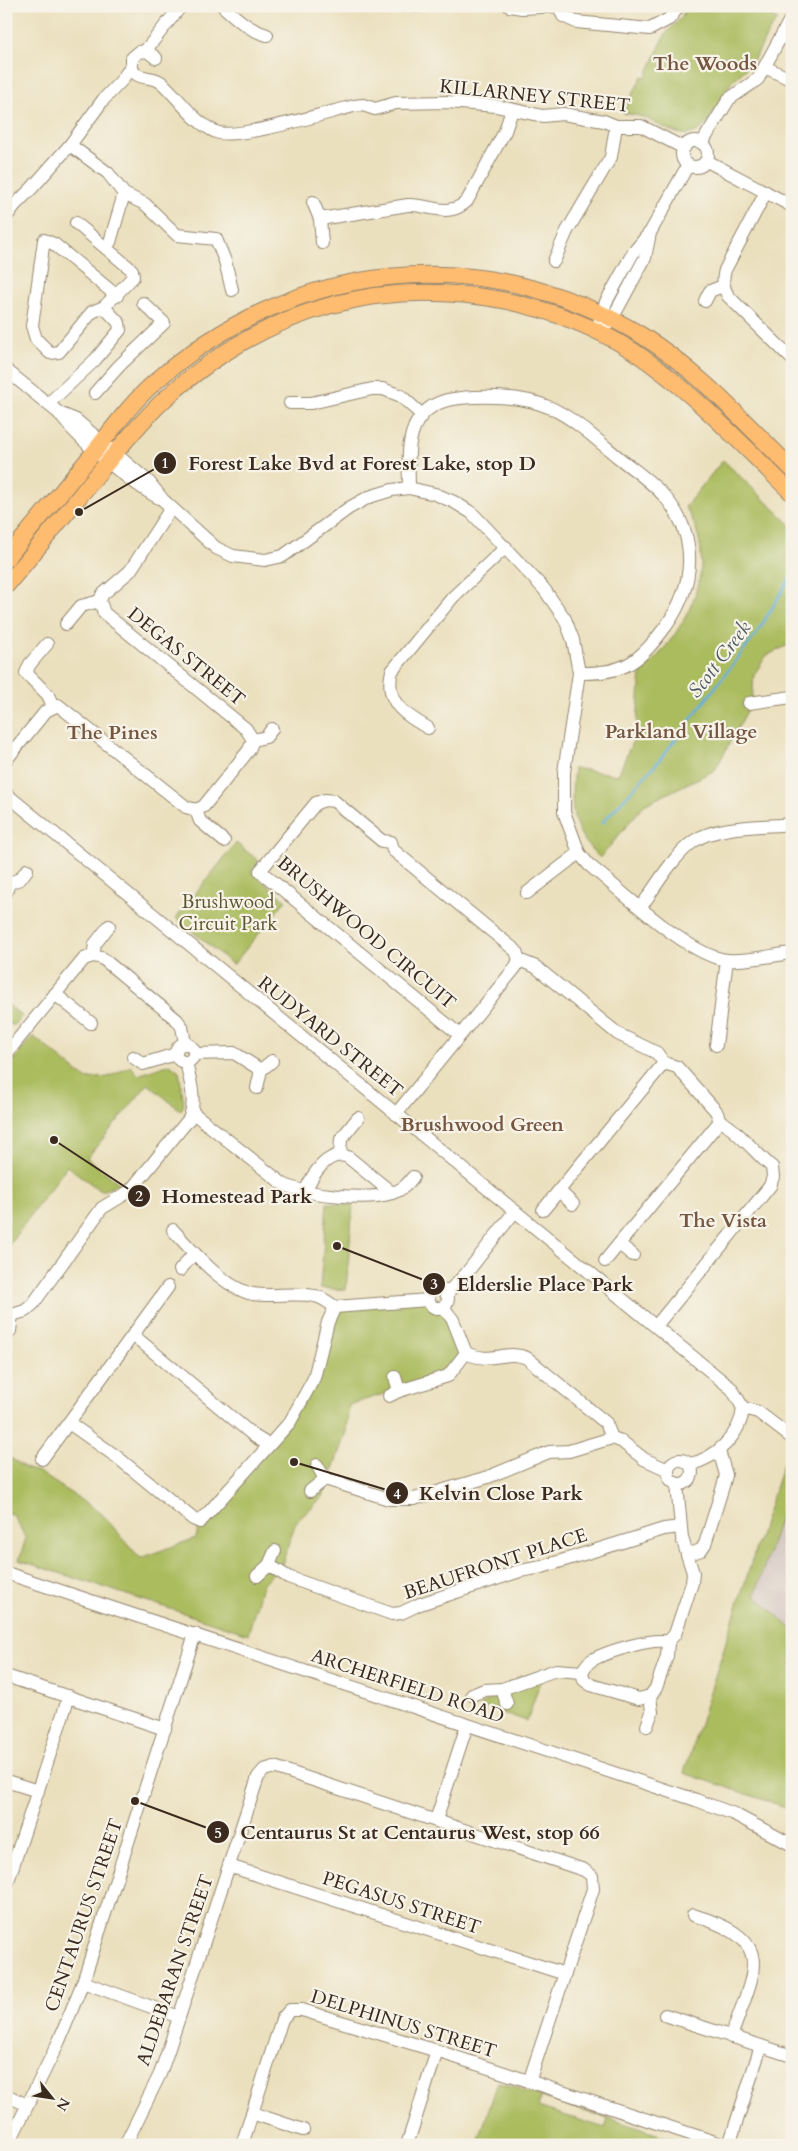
<svg xmlns="http://www.w3.org/2000/svg" width="798" height="2151" font-family="Cardo,serif">
<style>
.industrial{fill:#cfc0bb}
.green{fill:#abbc5f;stroke:#73733e;fill-rule:evenodd}
.lines{fill:none;stroke-linecap:round;stroke-linejoin:round}
.stream{stroke:#64b1dd;stroke-width:2.5}
.minor-casing{stroke:#93856e;stroke-width:14}
.major-casing{stroke:#93856e;stroke-width:18}
.minor{stroke:#fff;stroke-width:12}
.major{stroke:#febc70;stroke-width:16}
.labels{text-anchor:middle;stroke-width:4.5;stroke-linejoin:round;paint-order:stroke}
.street-label{font-size:19px;fill:#3b2a1e;stroke:#f7f3e8}
.park-label{font-size:19px;fill:#5d5632;stroke:#f7f3e8}
.neighbourhood-label{font-size:20px;font-weight:bold;fill:#755640;stroke:#f7f3e8}
.water-label{font-size:20px;font-style:italic;fill:#495961;stroke:#f7f3e8}
.leader{fill:none;stroke:#3b2a1e;stroke-width:2}
.callout-dot{fill:#3b2a1e;stroke:#f7f3e8;stroke-width:2}
.mark-label{font-size:15px;text-anchor:middle;font-weight:bold;fill:#fff}
.callout-label{font-size:20px;text-anchor:middle;font-weight:bold;fill:#3b2a1e;stroke:#f7f3e8;stroke-width:4.5;stroke-linejoin:round;paint-order:stroke}
</style>
<rect width="100%" height="100%" fill="#f7f3e8"/>
<filter id="ink" filterUnits="userSpaceOnUse"><feTurbulence type="fractalNoise" baseFrequency=".02" numOctaves="2"/><feDisplacementMap in="SourceGraphic" scale="10" xChannelSelector="R" yChannelSelector="G"/><feConvolveMatrix kernelMatrix="1 2 1 2 8 2 1 2 1" color-interpolation-filters="sRGB"/></filter>
<filter id="wash" filterUnits="userSpaceOnUse"><feTurbulence type="fractalNoise" baseFrequency=".0096" numOctaves="4" result="noise"/><feDisplacementMap in="SourceGraphic" scale="20" xChannelSelector="R" yChannelSelector="G"/><feGaussianBlur stdDeviation="1.12" result="paint"/><feColorMatrix in="noise" values="0 0 0 0 0 0 0 0 0 0 0 0 0 0 0 0 0 1.4 0 .05"/><feComposite in="paint" operator="in"/></filter>
<g filter="url(#wash)">
<rect width="100%" height="100%" fill="#ebe0be"/>
<!-- industrial -->
<polygon class="industrial" points="786,1498 792,1503 792,1629 755,1595"/>
<!-- green -->
<g class="green">
<path d="M 688,6 L 752,6 L 778,20 C 765,33 761,52 749,66 C 744,72 735,77 730,84 C 718,99 711,131 689,134 C 673,136 657,122 642,117 C 636,115 630,114 623,113 L 642,76 L 646,77 L 666,33 L 680,19 Z"/>
<path d="M 723,460 L 792,526 L 792,643 L 766,656 L 754,675 L 752,702 L 715,770 L 644,805 L 600,858 C 570,830 570,807 574,768 L 618,775 L 636,733 L 641,673 C 686,631 724,566 685,507 Z"/>
<polygon points="236,843 259,861 251,872 286,900 233,965 176,918"/>
<polygon points="6,1003 22,1016 13,1026 6,1020"/>
<polygon points="33,1036 86,1079 108,1077 131,1066 138,1075 170,1064 179,1071 184,1104 181,1111 148,1084 87,1158 120,1184 101,1191 67,1166 6,1249 6,1069"/>
<polygon points="327,1203 353,1205 346,1290 320,1288"/>
<polygon points="429,1300 437,1300 443,1307 461,1346 453,1372 349,1405 346,1432 323,1497 296,1522 282,1564 263,1583 248,1634 19,1560 26,1538 13,1515 6,1512 6,1455 27,1469 39,1472 102,1514 140,1558 196,1538 200,1522 267,1444 314,1378 335,1307"/>
<polygon points="787,1451 792,1455 792,1503 786,1498 755,1595 792,1629 792,1812 785,1807 684,1773"/>
<polygon points="541,1679 527,1721 478,1705"/>
<path d="M 498,2082 L 690,2145 L 672,2140 L 670,2145 L 477,2145 ZM 541,2097 L 608,2119 L 605,2128 L 538,2107 Z"/>
</g>
<g class="lines">
<!-- stream -->
<polyline class="stream" points="602,823 658,762 757,633 792,575"/>
</g>
</g>
<g filter="url(#ink)">
<g class="lines">
<defs>
<g id="minor">
<path d="M 223,6 C 237,19 249,30 267,35"/>
<polyline points="369,6 383,6"/>
<polyline points="407,6 417,6"/>
<polyline points="509,6 522,8 559,6"/>
<polyline points="559,6 563,16 576,22 650,29 669,19 679,6"/>
<polyline points="145,51 181,6"/>
<path d="M 156,58 L 147,51 L 139,52 L 132,58 L 132,70 C 140,81 153,75 162,83 C 180,99 193,122 216,132 C 235,141 329,112 354,106 L 363,105 L 375,109 L 396,103 L 448,102 L 496,106 L 543,116 L 563,114 L 604,121 L 616,126 L 641,126 L 684,148"/>
<polyline points="765,67 792,80"/>
<circle cx="695" cy="154" r="13"/>
<polyline points="702,143 729,99 758,79 792,16"/>
<polyline points="70,145 108,173 124,194 145,204 177,235 216,239 225,261 232,290"/>
<polyline points="707,161 792,206"/>
<path d="M 766,192 L 725,270 C 722,280 723,287 728,296 L 792,359"/>
<polyline points="313,202 320,219 322,243"/>
<polyline points="6,217 15,205 32,188 70,145 103,100 122,80 131,66"/>
<path d="M 320,219 L 408,205 C 430,204 448,219 467,201 L 505,131 L 512,110"/>
<polyline points="76,223 132,270 133,277 104,307 92,312 59,352 50,353 36,339 32,326 44,240 54,244 117,296"/>
<polyline points="110,242 124,194"/>
<polyline points="554,261 567,231 611,157 616,126"/>
<polyline points="705,301 710,291 723,286"/>
<polyline points="599,323 606,302 633,253 651,231 688,165"/>
<polyline points="607,325 612,319 645,258 650,233"/>
<path d="M 6,370 L 59,413 L 76,420 L 149,482 L 163,500 L 216,548 L 233,556 L 265,560 L 283,556 L 349,508 L 369,497 L 392,490 L 409,488 L 435,494 L 454,502 L 472,513 L 544,589 L 565,619 L 573,640 L 579,673 L 564,772 L 564,812 L 579,853 L 589,865 C 621,890 688,956 727,960 C 745,962 773,955 792,953"/>
<polyline points="95,393 119,366 164,323 143,303"/>
<polyline points="290,403 311,403 372,389 383,389 401,396 422,415"/>
<polyline points="48,404 95,360 120,330 119,323 104,307"/>
<path d="M 59,413 C 78,440 130,482 159,498"/>
<path d="M 409,488 C 409,464 405,434 422,415 C 436,399 455,398 474,397 C 548,394 565,413 619,458 C 634,470 652,482 665,497 C 699,537 695,585 666,626 C 639,662 625,674 579,673"/>
<polyline points="66,624 81,606 100,601"/>
<polyline points="47,644 30,664 26,673 48,695 53,706"/>
<polyline points="749,703 792,697"/>
<path d="M 428,728 C 404,714 384,702 392,671 L 453,597 L 506,547"/>
<polyline points="253,740 266,737 272,729"/>
<polyline points="6,760 46,711 58,705 186,807 196,810 204,806 249,750 253,740 246,729 104,613 100,601 102,595 130,571 171,508"/>
<polyline points="6,794 732,1389 743,1408 758,1412 792,1438"/>
<polyline points="196,810 200,821 224,841"/>
<polyline points="6,893 9,883 20,879 27,870"/>
<polyline points="527,893 579,853"/>
<path d="M 641,907 C 655,887 674,855 694,841 C 717,825 764,827 792,824"/>
<polyline points="93,956 95,944 109,926"/>
<path d="M 519,960 L 536,967 L 618,1034 L 657,1053 L 664,1063 L 677,1067 L 716,1111 L 720,1121 C 737,1129 756,1154 772,1167 L 773,1177 L 770,1186 L 656,1326"/>
<polyline points="55,994 91,1023"/>
<circle cx="185" cy="1053" r="9"/>
<polyline points="716,1045 727,960"/>
<polyline points="6,1054 84,959 93,956 102,958 177,1020 182,1027 185,1043"/>
<polyline points="194,1054 234,1053 261,1070"/>
<polyline points="133,1057 143,1064 176,1054"/>
<polyline points="257,1088 261,1070 272,1061"/>
<path d="M 192,1112 L 283,1184 C 306,1195 367,1201 392,1193 C 402,1190 407,1185 413,1177"/>
<polyline points="396,1114 515,968 519,960 516,951 393,850 391,842 382,841 334,801 325,800 316,803 260,871 460,1035"/>
<polyline points="340,1154 341,1139 358,1118"/>
<polyline points="559,1191 573,1204"/>
<path d="M 305,1192 C 312,1175 328,1149 348,1157 L 392,1193"/>
<polyline points="543,1210 664,1063"/>
<path d="M 173,1230 C 192,1251 224,1288 253,1294 C 273,1297 295,1292 315,1296 C 322,1297 329,1303 335,1307"/>
<polyline points="619,1244 633,1255"/>
<polyline points="605,1261 720,1121"/>
<polyline points="180,1270 194,1253"/>
<circle cx="438" cy="1298" r="10"/>
<polyline points="446,1294 465,1275 515,1211"/>
<polyline points="335,1307 429,1300"/>
<path d="M 443,1307 L 453,1320 L 466,1353 C 491,1365 506,1349 527,1358 L 606,1423 L 612,1438"/>
<path d="M 6,1311 L 12,1315 L 25,1311 L 33,1304 L 102,1208 L 130,1191 L 189,1119 C 197,1102 190,1080 186,1062"/>
<polyline points="133,1335 254,1436 267,1444"/>
<polyline points="6,1336 10,1331 12,1315"/>
<polyline points="395,1377 399,1391"/>
<polyline points="389,1396 399,1391 448,1376 466,1353"/>
<polyline points="69,1423 117,1457 193,1519 200,1522 290,1422 314,1378 328,1322 335,1307"/>
<polyline points="42,1459 168,1287"/>
<circle cx="680" cy="1472" r="12"/>
<path d="M 690,1464 C 715,1459 741,1435 743,1408"/>
<polyline points="325,1479 389,1499 414,1499 488,1477 549,1452 569,1451 612,1438 621,1441 644,1459 668,1470"/>
<polyline points="310,1491 325,1479 317,1465"/>
<polyline points="687,1555 701,1550 705,1544 724,1483 726,1475 719,1451"/>
<polyline points="269,1565 288,1577 392,1614 401,1613 420,1604 520,1571 542,1567 664,1529 680,1527"/>
<polyline points="6,1573 696,1800 734,1814 792,1845"/>
<polyline points="257,1576 269,1565 275,1551"/>
<path d="M 668,1642 C 654,1637 606,1652 592,1660 C 587,1663 585,1667 582,1672 L 584,1680 L 591,1685 L 639,1699 L 650,1696 L 656,1688 L 667,1656 L 668,1642 L 675,1634 L 692,1583 L 693,1573 L 682,1538 L 677,1484"/>
<polyline points="6,1676 165,1729"/>
<polyline points="502,1689 507,1704"/>
<polyline points="472,1695 484,1690 502,1689 556,1670 582,1672"/>
<polyline points="647,1726 652,1712 650,1696"/>
<polyline points="6,1781 38,1791"/>
<polyline points="436,1820 467,1725"/>
<polyline points="229,1866 565,1974"/>
<polyline points="6,1887 69,1696"/>
<path d="M 693,1915 C 779,1941 754,1970 731,2037"/>
<polyline points="83,1982 179,2017"/>
<polyline points="665,2015 792,2056"/>
<polyline points="6,2095 27,2105"/>
<polyline points="252,2113 303,2130"/>
<polyline points="8,2145 59,2041 83,1982 195,1634"/>
<polyline points="125,2145 160,2074 168,2051 258,1777 264,1770 274,1767 584,1870 592,1876 593,1889 529,2082"/>
<polyline points="242,2145 282,2019 290,2010 302,2010 437,2051 724,2145"/>
<polyline points="407,2145 437,2051"/>
<polyline points="729,2145 761,2046"/>
</g>
<g id="major">
<path d="M 6,559 C 36,523 65,487 95,451 C 114,427 132,402 155,382 C 292,260 483,239 641,335 C 698,370 744,422 792,469"/>
<path d="M 6,586 C 35,551 64,516 92,481 C 116,452 139,423 166,398 C 263,311 374,276 502,300 C 548,309 594,326 633,351 C 693,391 741,444 792,493"/>
</g>
</defs>
<!-- minor casing -->
<use href="#minor" class="minor-casing"/>
<!-- major casing -->
<use href="#major" class="major-casing"/>
<!-- minor -->
<use href="#minor" class="minor"/>
<!-- major -->
<use href="#major" class="major"/>
</g>
</g>
<g class="labels">
<!-- street labels -->
<g class="street-label">
<text transform="translate(535 95) rotate(6)" y="7">KILLARNEY STREET</text>
<text transform="translate(187 656) rotate(39)" y="7">DEGAS STREET</text>
<text transform="translate(367 932) rotate(40)" y="7">BRUSHWOOD CIRCUIT</text>
<text transform="translate(331 1036) rotate(39)" y="7">RUDYARD STREET</text>
<text transform="translate(495 1563) rotate(-18)" y="7">BEAUFRONT PLACE</text>
<text transform="translate(408 1685) rotate(18)" y="7">ARCHERFIELD ROAD</text>
<text transform="translate(402 1902) rotate(18)" y="7">PEGASUS STREET</text>
<text transform="translate(83 1915) rotate(-71)" y="7">CENTAURUS STREET</text>
<text transform="translate(174 1970) rotate(-71)" y="7">ALDEBARAN STREET</text>
<text transform="translate(404 2023) rotate(17)" y="7">DELPHINUS STREET</text>
</g>
<!-- park labels -->
<g class="park-label">
<text x="228" y="908">Brushwood<tspan x="228" dy="22">Circuit Park</tspan></text>
</g>
<!-- neighbourhood labels -->
<g class="neighbourhood-label">
<text x="705" y="70">The Woods</text>
<text x="681" y="738">Parkland Village</text>
<text x="112" y="739">The Pines</text>
<text x="482" y="1131">Brushwood Green</text>
<text x="723" y="1227">The Vista</text>
</g>
<!-- water labels -->
<g class="water-label">
<text transform="translate(719 659) rotate(-53)" y="7">Scott Creek</text>
</g>
</g>
<!-- callouts -->
<path class="leader" d="M79 512L165 463M54 1140L139 1196M337 1246L434 1284M294 1462L397 1493M135 1801L218 1832"/>
<g class="callout-dot">
<circle cx="79" cy="512" r="5"/>
<circle cx="54" cy="1140" r="5"/>
<circle cx="337" cy="1246" r="5"/>
<circle cx="294" cy="1462" r="5"/>
<circle cx="135" cy="1801" r="5"/>
<circle cx="165" cy="463" r="12"/>
<circle cx="139" cy="1196" r="12"/>
<circle cx="434" cy="1284" r="12"/>
<circle cx="397" cy="1493" r="12"/>
<circle cx="218" cy="1832" r="12"/>
</g>
<g class="mark-label">
<text x="165" y="468">1</text>
<text x="139" y="1201">2</text>
<text x="434" y="1289">3</text>
<text x="397" y="1499">4</text>
<text x="218" y="1838">5</text>
</g>
<g class="callout-label">
<text x="362" y="470">Forest Lake Bvd at Forest Lake, stop D</text>
<text x="237" y="1203">Homestead Park</text>
<text x="545" y="1291">Elderslie Place Park</text>
<text x="501" y="1500">Kelvin Close Park</text>
<text x="420" y="1839">Centaurus St at Centaurus West, stop 66</text>
</g>
<!-- margin -->
<rect width="798" height="2151" fill="none" stroke="#f7f3e8" stroke-width="25"/>
<!-- north arrow -->
<g transform="translate(52 2098) rotate(120)" stroke="#f7f3e8" stroke-width="4" paint-order="stroke">
<path d="M0-4L9 19L0 12L-9 19Z" fill="#3b2a1e"/>
<text y="-8" font-size="14" font-weight="bold" text-anchor="middle" fill="#3b2a1e">N</text>
</g>
</svg>
